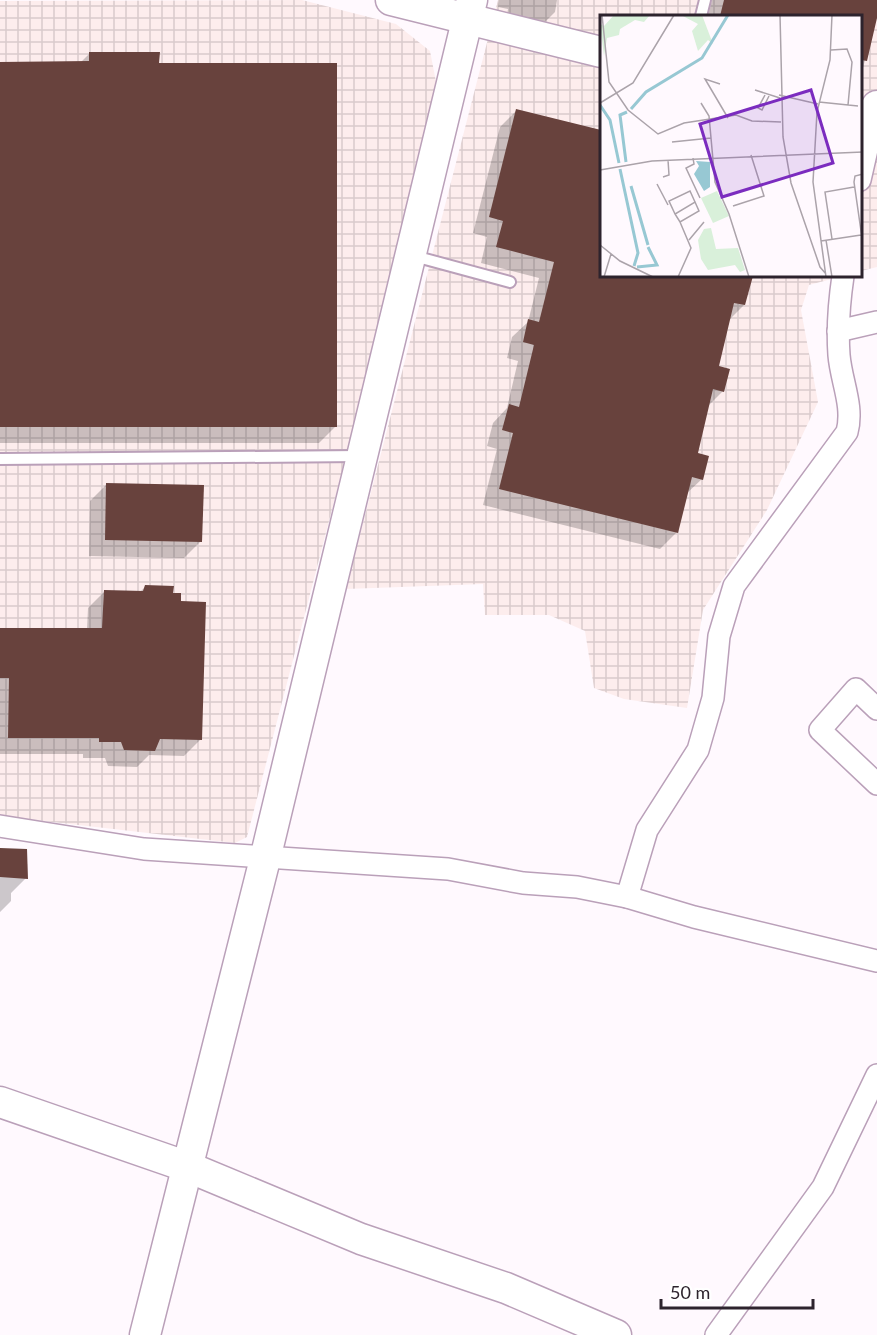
<svg xmlns="http://www.w3.org/2000/svg" width="877" height="1335" font-family="Lato,sans-serif">
<style>
.industrial{fill:url(#industrial-grid)}
.shadow{fill:#0003}
.building{fill:#68423d}
.lines{fill:none;stroke-linecap:round;stroke-linejoin:round}
.lane-casing{stroke:#baa0b9;stroke-width:14}
.street-casing{stroke:#baa0b9;stroke-width:24}
.secondary-casing{stroke:#baa0b9;stroke-width:33}
.lane{stroke:#fff;stroke-width:10}
.street{stroke:#fff;stroke-width:21}
.secondary{stroke:#fff;stroke-width:30}
.inset-river{fill:none;stroke:#97c8d3;stroke-width:3}
.inset-road{fill:none;stroke:#aba3aa;stroke-width:1.5}
.view{fill:#7b2cbf;fill-opacity:0.15;stroke:#7b2cbf;stroke-width:3}
.inset-edge{fill:none;stroke:#2d232d;stroke-width:3}
</style>
<defs>
<pattern id="industrial-grid" width="8" height="8" patternUnits="userSpaceOnUse" patternTransform="scale(1.5)"><rect width="8" height="8" fill="#fdeded"/><path d="M0 4h8M4 0v8" fill="none" stroke="#d9cbcc"/></pattern>
</defs>
<rect width="100%" height="100%" fill="#fff9fe"/>
<!-- industrial -->
<g class="industrial">
<polygon points="302,0 396,24 430,51 439,97 247,837 235,843 0,816 0,1"/>
<polygon points="498,0 877,0 877,267 861,271 860,16 601,16 601,276 843,276 809,285 801,310 818,402 767,510 703,610 687,708 624,699 594,688 585,631 549,615 485,615 483,584 346,589"/>
</g>
<!-- shadow -->
<g class="shadow">
<polygon points="499,0 557,0 555,12 539,28 506,21 508,9 498,7"/>
<polygon points="712,0 877,0 877,12 862,72 860,74 860,16 708,16"/>
<polygon points="90,53 158,65 336,426 319,443 0,443 0,63 80,63"/>
<polygon points="517,110 601,276 751,276 744,305 729,320 717,367 723,391 708,406 696,455 702,479 686,494 677,532 660,549 483,505 497,449 487,446 493,423 507,408 518,361 507,358 512,337 528,322 539,278 481,263 487,237 473,233 500,127"/>
<polygon points="107,484 201,541 184,558 89,556 90,501"/>
<polygon points="146,586 172,594 200,740 184,756 149,755 137,767 108,766 105,758 83,758 83,754 0,754 0,630 87,630 88,608 104,592 139,593"/>
<polygon points="0,849 26,878 11,893 11,901 0,912"/>
</g>
<!-- building -->
<g class="building">
<polygon points="724,0 877,0 877,18 867,61 861,60 861,16 720,16"/>
<polygon points="89,52 160,52 159,63 337,63 337,427 0,427 0,62 89,61"/>
<polygon points="516,109 601,130 601,276 753,276 745,305 734,303 719,366 730,369 724,392 713,389 698,453 709,456 703,480 692,477 678,533 499,489 513,433 502,430 509,404 519,407 534,345 523,342 528,319 539,322 554,262 496,247 503,221 489,217"/>
<polygon points="106,483 204,485 202,542 105,540"/>
<polygon points="145,585 174,586 173,593 181,593 181,601 206,602 202,740 160,739 155,751 124,750 121,742 99,742 99,738 8,738 9,678 0,678 0,628 102,628 104,590 143,591"/>
<polygon points="0,848 27,849 28,879 0,877"/>
</g>
<g class="lines">
<defs>
<g id="lane">
<polyline points="701,16 705,0"/>
<polyline points="414,256 510,282"/>
<polyline points="0,459 359,456"/>
</g>
<g id="street">
<polyline points="860,180 874,119"/>
<polyline points="838,331 877,322"/>
<polyline points="877,709 856,689 820,730 877,784"/>
<polyline points="0,826 144,849 448,869 523,883 577,887 627,897 694,917 877,961"/>
<path d="M 627,897 L 647,830 L 698,750 L 713,698 L 719,636 L 734,586 L 847,432 C 854,406 841,381 839,355 C 837,327 839,303 843,276"/>
<polyline points="716,1335 823,1187 877,1075"/>
</g>
<g id="secondary">
<polyline points="391,0 601,52"/>
<polyline points="860,116 874,119 877,106"/>
<polyline points="0,1102 188,1167 361,1239 506,1288 616,1335"/>
<polyline points="145,1335 265,859 472,0"/>
</g>
</defs>
<!-- lane casing -->
<use href="#lane" class="lane-casing"/>
<!-- street casing -->
<use href="#street" class="street-casing"/>
<!-- secondary casing -->
<use href="#secondary" class="secondary-casing"/>
<!-- lane -->
<use href="#lane" class="lane"/>
<!-- street -->
<use href="#street" class="street"/>
<!-- secondary -->
<use href="#secondary" class="secondary"/>
</g>
<!-- overview -->
<g transform="translate(600 15)">
<rect width="262" height="262" fill="#fff9fe"/>
<path d="M 81,0 L 102,0 L 113,29 L 108,25 L 98,36 L 92,16 L 98,9 Z" fill="#d9f0da"/>
<path d="M 50,0 L 44,7 L 35,5 L 20,14 L 19,20 L 7,23 L 4,41 L 0,9 L 4,11 L 14,0 ZM 111,213 L 116,234 L 138,233 L 145,255 L 140,257 L 135,250 L 108,255 L 101,244 L 98,225 L 104,214 Z" fill="#d9f0da"/>
<path d="M 117,176 L 129,201 L 113,208 L 101,183 Z" fill="#d9f0da"/>
<path d="M 96,146 L 110,147 L 110,172 L 104,176 L 94,159 L 99,151 Z" fill="#97c8d3"/>
<path class="inset-river" d="M 0,90 L 10,105 L 19,148M 31,94 L 46,77 L 102,43 L 128,0M 26,147 L 20,100 L 27,97M 20,154 L 38,238 L 34,251M 31,171 L 48,230M 37,252 L 57,250 L 48,232"/>
<path class="inset-road" d="M 2,0 L 9,67 L 28,95 L 58,119 L 84,108 L 136,100 L 152,106 L 181,107M 180,0 L 183,122 L 191,168 L 220,252 L 226,259M 231,35 L 247,34 L 252,47 L 248,90M 120,69 L 105,64 L 128,103M 155,75 L 180,83M 165,80 L 158,93 L 162,95 L 169,81M 179,80 L 218,89M 219,87 L 258,91M 0,88 L 33,68 L 74,0M 101,88 L 109,101 L 115,167 L 129,199 L 149,262M 72,127 L 111,123M 93,143 L 94,149 L 86,153 L 100,183M 0,155 L 52,146 L 263,137M 63,162 L 69,160 L 68,145M 57,169 L 68,190M 95,187 L 99,196 L 80,207 L 75,199 ZM 133,191 L 164,181 L 151,140M 75,199 L 69,186 L 90,176 L 95,187M 262,223 L 254,167 L 255,161 L 263,159M 232,224 L 225,177 L 254,172M 89,225 L 104,207M 226,225 L 232,262M 221,226 L 261,220M 0,230 L 20,246 L 53,262M 4,262 L 11,239M 78,262 L 91,233 L 80,207M 226,262 L 213,167 L 217,97 L 230,45 L 232,0"/>
<path class="view" d="M 211,75 L 233,148 L 122,182 L 100,109 Z"/>
<rect width="262" height="262" class="inset-edge"/>
</g>
<!-- scale -->
<path d="M661 1299v9h152v-9" fill="none" stroke="#2d232d" stroke-width="3"/>
<text x="670" y="1299" font-size="18" fill="#2d232d" stroke="#ffffff" stroke-width="4.5" paint-order="stroke">50 m</text>
</svg>
